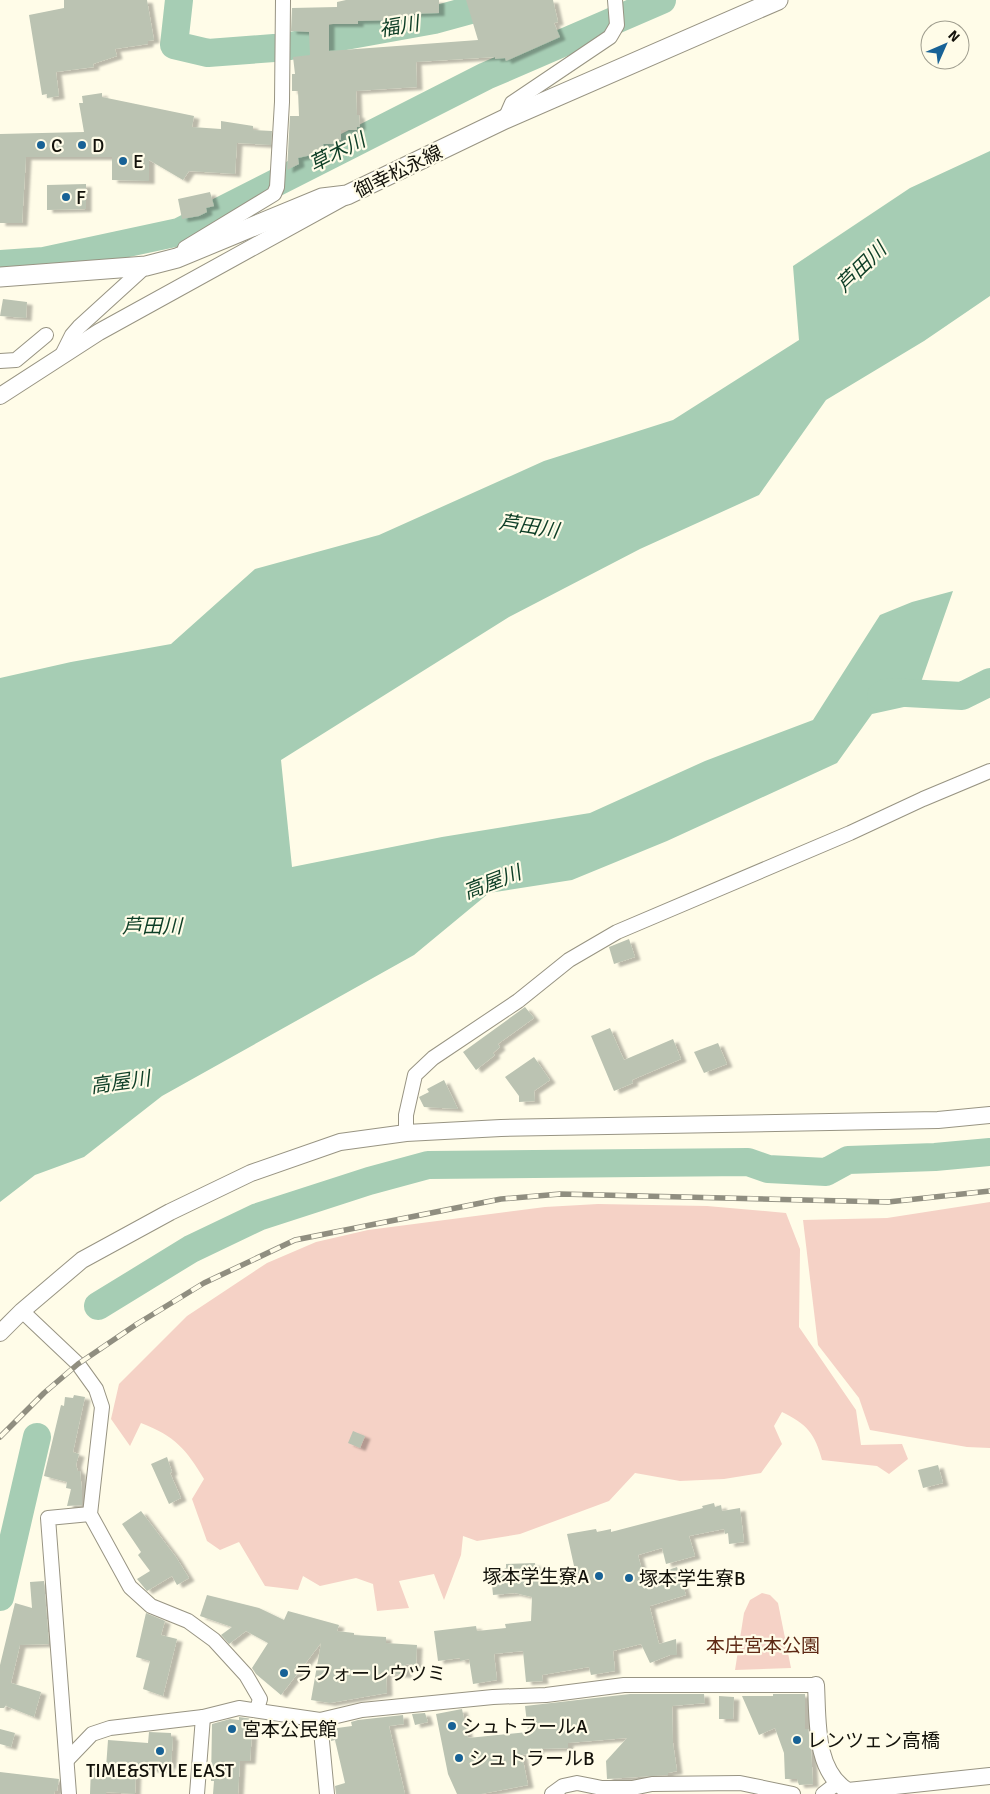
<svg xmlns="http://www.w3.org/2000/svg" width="990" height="1794" font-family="Signika,'Noto Sans JP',sans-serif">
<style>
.green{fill:#f5d2c6}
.water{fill:#a6cdb4}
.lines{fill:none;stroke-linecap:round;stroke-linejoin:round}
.stream{stroke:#a6cdb4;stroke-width:4.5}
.river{stroke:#a6cdb4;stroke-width:28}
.building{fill:#bbc3b2;filter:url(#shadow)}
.minor-casing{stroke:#989483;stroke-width:16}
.tertiary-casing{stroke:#989483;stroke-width:18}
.secondary-casing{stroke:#989483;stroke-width:21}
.minor{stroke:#fff;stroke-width:14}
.tertiary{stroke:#fff;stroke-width:16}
.secondary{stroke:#fff;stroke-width:19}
.rail-casing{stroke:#908e80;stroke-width:5.5}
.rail{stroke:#fffce8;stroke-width:4;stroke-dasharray:11;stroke-linecap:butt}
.poi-dot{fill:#186296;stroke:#fffce8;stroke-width:2}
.labels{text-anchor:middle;stroke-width:4.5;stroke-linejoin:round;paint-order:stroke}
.poi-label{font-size:19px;fill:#12110a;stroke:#fffce8;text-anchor:start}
.street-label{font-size:19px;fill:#12110a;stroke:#fffce8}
.park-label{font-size:19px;fill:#5e2915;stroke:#fffce8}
.water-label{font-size:20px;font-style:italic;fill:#0d3e26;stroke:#fffce8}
</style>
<defs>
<filter id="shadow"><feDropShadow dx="5.5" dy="3" stdDeviation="1" flood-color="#0004"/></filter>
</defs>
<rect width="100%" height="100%" fill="#fffce8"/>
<!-- green -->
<g class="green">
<polygon points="990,1202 990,1448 967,1447 870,1430 859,1398 818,1345 803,1220 887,1218"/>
<path d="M 598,1204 L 707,1206 L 786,1213 L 800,1249 L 799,1327 L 856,1410 L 861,1445 L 902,1444 L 908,1459 L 889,1474 L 877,1466 L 822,1460 C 815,1434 807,1424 782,1412 L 774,1426 L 782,1444 L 761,1473 L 724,1479 L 680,1481 L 635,1473 L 609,1501 L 520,1534 L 477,1541 L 463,1536 L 461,1555 L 444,1600 L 434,1574 L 399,1581 L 409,1608 L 377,1611 L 373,1584 L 356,1578 L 320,1586 L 303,1576 L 298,1590 L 265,1586 L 239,1542 L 220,1550 L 207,1541 L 192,1499 L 204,1479 C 186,1449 175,1436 141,1423 L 130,1446 L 111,1419 L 119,1384 L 187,1316 L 267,1263 L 316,1242 L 368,1230 L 545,1207 Z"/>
<polygon points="762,1593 770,1595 778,1603 791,1668 735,1670 744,1613 750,1600"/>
</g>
<!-- water -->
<polygon class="water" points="990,151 990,296 924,341 826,400 759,495 640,549 509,617 281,760 292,867 442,837 590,813 705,761 813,720 880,615 912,602 953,591 913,705 872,714 837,763 667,841 572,880 489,893 414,955 162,1096 84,1157 35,1175 0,1202 0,678 71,662 171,644 255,569 379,535 544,461 673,420 799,340 793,266 910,188"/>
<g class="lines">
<!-- stream -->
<polyline class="stream" points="0,1544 37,1437"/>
<!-- river -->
<g class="river">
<polyline points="179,0 174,45 208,53 274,48"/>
<polyline points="290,46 434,20 507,0"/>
<polyline points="0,264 44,261 179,232 486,76 662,0"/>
<polyline points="881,696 888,692 962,696 990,682"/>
<polyline points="98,1306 191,1249 258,1217 369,1181 428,1165 748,1162 768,1169 826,1172 848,1160 935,1157 990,1152"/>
<polyline points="0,1597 37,1437"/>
</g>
</g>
<!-- building -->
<g class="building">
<polygon points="64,0 147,0 154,40 148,41 148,44 115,49 117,56 93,64 94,67 56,72 59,96 47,98 47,94 42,95 29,15 64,8"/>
<polygon points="346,0 439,0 439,13 409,14 409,17 396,18 396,20 358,21 358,24 329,24 329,51 478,40 466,0 553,0 558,22 554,23 560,37 506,61 505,58 495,59 495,57 416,62 417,87 356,91 357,115 359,115 360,127 357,127 357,130 341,130 341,140 336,140 336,144 323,144 324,147 320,147 320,153 298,158 299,164 287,170 290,116 299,116 298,91 292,91 292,74 295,74 293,57 310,55 309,32 291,31 292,8 337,7 337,2"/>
<polygon points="102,93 102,97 194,116 192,127 221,129 221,121 253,126 253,130 272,131 271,145 237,143 235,174 189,171 183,180 149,160 149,181 112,180 112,157 26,157 22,223 0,223 0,134 84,132 79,103 83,103 82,96"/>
<polygon points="86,184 86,209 47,210 47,185"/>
<polygon points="210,192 214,206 206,208 207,212 199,216 182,219 178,199"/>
<polygon points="3,299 27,302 26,318 0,316"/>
<polygon points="629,939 635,957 614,964 609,947"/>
<polygon points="525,1007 534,1018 498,1044 500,1047 493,1053 495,1055 476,1070 463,1052"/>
<polygon points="610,1028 624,1060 673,1039 681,1059 632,1080 633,1083 614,1091 591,1036"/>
<polygon points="718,1043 727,1064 704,1073 694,1052"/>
<polygon points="534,1057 550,1080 534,1091 535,1101 519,1102 519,1096 505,1077"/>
<polygon points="444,1080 458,1109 424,1107 419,1097 429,1092 427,1089"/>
<polygon points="74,1395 85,1397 73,1452 79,1454 76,1465 78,1471 80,1471 82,1491 82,1505 67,1506 71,1489 66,1488 67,1482 44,1476 61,1405 64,1406 65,1397 73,1398"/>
<polygon points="353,1431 365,1436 360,1448 348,1443"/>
<polygon points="167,1457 172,1472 170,1473 181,1498 169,1504 151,1464"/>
<polygon points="938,1465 943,1483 923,1488 918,1470"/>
<polygon points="714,1503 715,1507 721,1505 722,1511 740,1508 744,1542 729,1544 728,1533 725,1534 724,1529 689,1536 695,1556 666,1564 662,1548 638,1555 644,1578 677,1567 686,1595 650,1606 650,1608 659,1644 676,1639 677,1655 670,1655 650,1663 641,1644 613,1651 615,1671 591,1675 589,1667 542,1675 543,1681 526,1682 523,1651 494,1654 497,1680 473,1684 469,1659 460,1661 460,1658 438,1661 434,1631 476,1626 477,1631 506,1628 505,1624 531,1621 532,1597 515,1593 493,1595 491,1574 494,1574 493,1571 502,1570 506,1568 506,1564 535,1563 536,1572 543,1571 544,1583 576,1575 567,1534 596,1529 597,1532 611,1529 611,1532 703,1508 702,1506"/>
<polygon points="141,1511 176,1557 189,1578 177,1585 172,1576 147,1591 137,1579 150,1571 138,1555 141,1552 122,1524"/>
<polygon points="44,1581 49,1644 20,1645 11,1683 41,1692 34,1717 6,1706 7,1704 4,1708 0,1708 0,1665 15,1603 32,1608 30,1582"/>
<polygon points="207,1595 259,1608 284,1620 288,1611 339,1625 337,1631 354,1633 354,1635 386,1637 386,1643 417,1645 416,1665 406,1664 406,1675 386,1673 387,1693 330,1703 311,1700 321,1643 281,1695 256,1674 252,1668 268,1643 246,1631 229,1644 221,1635 232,1627 200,1616"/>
<polygon points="146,1613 165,1621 161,1635 177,1639 163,1696 143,1689 150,1661 136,1657"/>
<polygon points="630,1694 704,1694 705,1703 672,1706 673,1743 677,1771 668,1773 668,1775 607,1779 606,1761 627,1738 568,1743 568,1748 538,1749 538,1752 522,1755 528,1785 481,1794 457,1794 448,1774 436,1714 462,1709 468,1738 528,1732 525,1706"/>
<polygon points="773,1694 805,1694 805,1729 808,1729 811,1749 813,1784 799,1785 797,1779 785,1779 784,1753 775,1728 759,1735 742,1696 773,1696"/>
<polygon points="719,1696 734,1697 733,1719 719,1719"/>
<polygon points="425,1713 428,1722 415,1725 412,1714"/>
<polygon points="403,1715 404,1724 389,1726 405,1794 336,1794 335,1786 345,1783 335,1740 331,1741 330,1729 352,1726 351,1722 358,1720"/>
<polygon points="239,1717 253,1719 250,1761 240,1761 238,1794 213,1794 214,1781 211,1781 212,1724 230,1719 239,1720"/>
<polygon points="0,1729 15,1733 11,1747 0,1744"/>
<polygon points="149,1732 171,1733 171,1737 173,1737 171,1766 169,1765 168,1770 136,1768 135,1794 106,1792 106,1794 90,1794 91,1767 106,1768 108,1740 148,1743"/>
<polygon points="0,1772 59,1779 57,1791 55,1791 54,1794 0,1794"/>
</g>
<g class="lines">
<defs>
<g id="minor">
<polyline points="505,119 512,103 610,37 617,25 615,0"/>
<polyline points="185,248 274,194 277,187 282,102 283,0"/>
<polyline points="62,355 72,335 79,327 146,266"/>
<polyline points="0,361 16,360 46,335"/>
<polyline points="406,1133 406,1115 415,1075 433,1058 518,1001 569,960 617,932 850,833 923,799 990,771"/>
<polyline points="22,1311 78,1364 96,1389 102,1407 90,1514 130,1587 151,1606 188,1621 214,1640 246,1675 260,1699 257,1709"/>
<polyline points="320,1720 362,1710 493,1697 546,1695 624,1685 816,1685"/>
<polyline points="68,1759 92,1734 110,1728 203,1717 239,1708 320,1720 327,1794"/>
<polyline points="69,1794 48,1518 90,1514"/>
<polyline points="197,1794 203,1717"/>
<polyline points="552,1794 563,1786 577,1783 602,1788 632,1788 652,1784 740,1783 793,1794"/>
<polyline points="823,1794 836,1784"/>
</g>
<g id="tertiary">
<polyline points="0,396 99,332 344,197"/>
<polyline points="0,1333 22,1311 82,1260 170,1212 251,1173 340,1142 406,1133 501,1128 938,1120 990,1115"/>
<path d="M 816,1685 C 818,1719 814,1771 848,1791 L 990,1776"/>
</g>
<polyline id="secondary" points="0,277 146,266 177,258 322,198 347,195 505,119 778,0"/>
</defs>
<!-- minor casing -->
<use href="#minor" class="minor-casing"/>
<!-- tertiary casing -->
<use href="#tertiary" class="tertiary-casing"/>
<!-- secondary casing -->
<use href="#secondary" class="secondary-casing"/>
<!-- minor -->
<use href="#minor" class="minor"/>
<!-- tertiary -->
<use href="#tertiary" class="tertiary"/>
<!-- secondary -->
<use href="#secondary" class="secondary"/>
<defs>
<polyline id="rail" points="0,1437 44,1393 78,1364 137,1324 204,1283 295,1240 501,1199 560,1194 888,1202 990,1191"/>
</defs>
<!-- rail casing -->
<use href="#rail" class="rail-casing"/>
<!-- rail -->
<use href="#rail" class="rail"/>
</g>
<!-- markers -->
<g class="poi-dot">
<circle cx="41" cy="145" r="5"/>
<circle cx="82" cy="145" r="5"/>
<circle cx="123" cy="161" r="5"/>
<circle cx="66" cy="197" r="5"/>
<circle cx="599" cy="1576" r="5"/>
<circle cx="629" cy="1578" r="5"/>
<circle cx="284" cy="1673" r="5"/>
<circle cx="452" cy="1726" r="5"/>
<circle cx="232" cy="1729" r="5"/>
<circle cx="797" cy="1740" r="5"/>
<circle cx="160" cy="1751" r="5"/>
<circle cx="459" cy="1758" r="5"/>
</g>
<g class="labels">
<!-- poi labels -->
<g class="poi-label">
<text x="51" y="152">C</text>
<text x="92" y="152">D</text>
<text x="133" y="168">E</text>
<text x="76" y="204">F</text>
<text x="589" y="1583" text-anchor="end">塚本学生寮A</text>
<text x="639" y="1585">塚本学生寮B</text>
<text x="294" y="1680">ラフォーレウツミ</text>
<text x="462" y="1733">シュトラールA</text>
<text x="242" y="1736">宮本公民館</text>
<text x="807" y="1747">レンツェン高橋</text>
<text x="469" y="1765">シュトラールB</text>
<text x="160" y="1777" text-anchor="middle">TIME&amp;STYLE EAST</text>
</g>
<!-- street labels -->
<g class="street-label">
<text transform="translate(398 171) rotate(-26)" y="7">御幸松永線</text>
</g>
<!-- park labels -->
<g class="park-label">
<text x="763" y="1652">本庄宮本公園</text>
</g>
<!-- water labels -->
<g class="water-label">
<text transform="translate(399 26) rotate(-10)" y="7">福川</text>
<text transform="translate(337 152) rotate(-27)" y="7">草木川</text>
<text transform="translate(861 267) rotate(-44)" y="7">芦田川</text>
<text transform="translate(529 526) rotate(9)" y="7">芦田川</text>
<text transform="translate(492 882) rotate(-21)" y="7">高屋川</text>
<text x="152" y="933">芦田川</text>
<text transform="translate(120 1082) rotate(-8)" y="7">高屋川</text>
</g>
</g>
<!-- north arrow -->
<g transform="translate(945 45) rotate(45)"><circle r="24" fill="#fffce8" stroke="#a09e8f"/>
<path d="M0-4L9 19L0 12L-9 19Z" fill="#186296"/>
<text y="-8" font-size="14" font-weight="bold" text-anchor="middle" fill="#12110a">N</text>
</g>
</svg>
